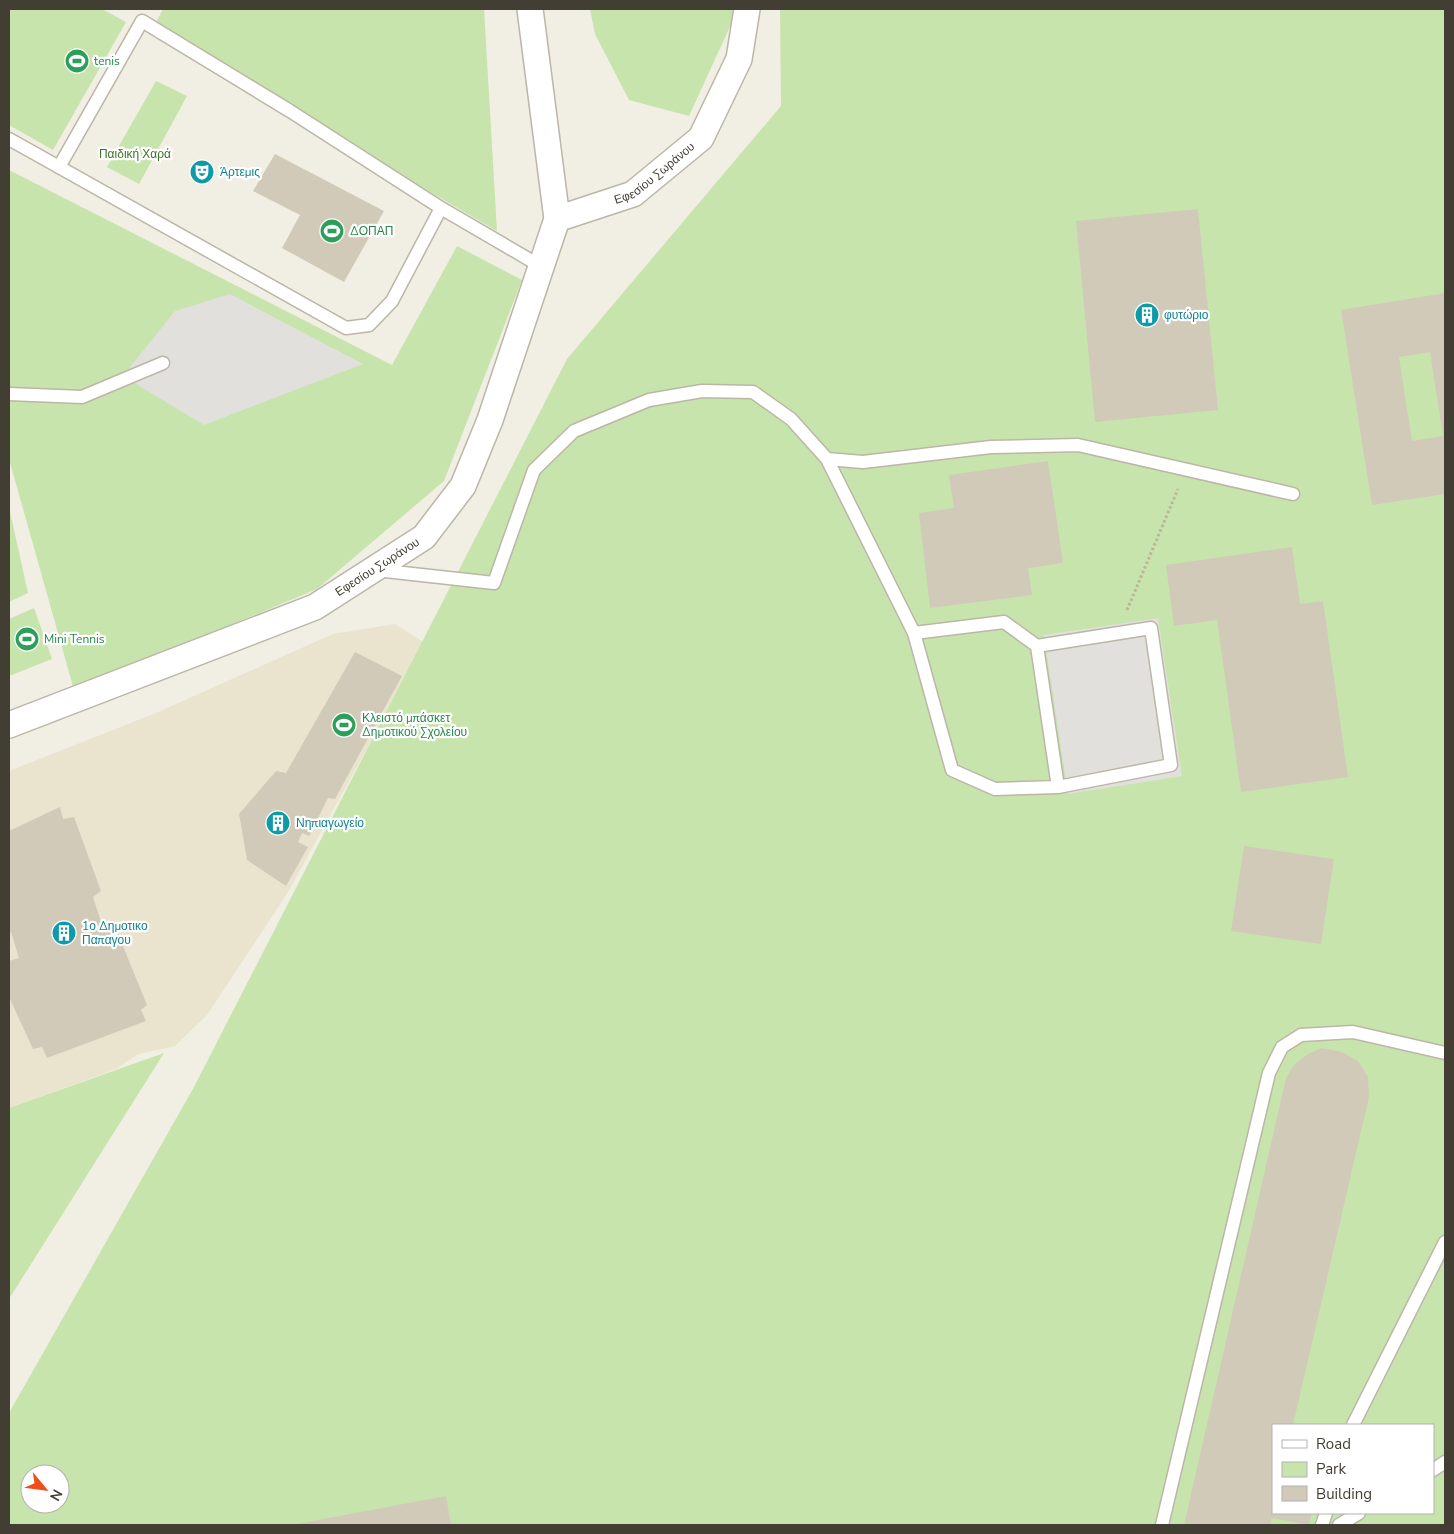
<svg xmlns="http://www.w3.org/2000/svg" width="1454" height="1534" font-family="'Nunito Sans',sans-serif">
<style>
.education{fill:#eae4ce}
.green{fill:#c7e4ad;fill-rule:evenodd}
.parking{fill:#e1e0dc}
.building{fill:#d2cab9;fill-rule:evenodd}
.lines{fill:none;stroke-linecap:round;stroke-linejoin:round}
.service-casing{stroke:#bcb6a7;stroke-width:15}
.minor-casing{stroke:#bcb6a7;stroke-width:28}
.path{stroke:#bdb398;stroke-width:3;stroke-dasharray:2.5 2.5;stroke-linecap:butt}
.service{stroke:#fff;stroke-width:12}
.minor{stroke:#fff;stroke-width:25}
.labels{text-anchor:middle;stroke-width:4.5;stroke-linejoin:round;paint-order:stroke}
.leisure-label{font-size:12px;fill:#27864d;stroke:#fff;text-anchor:start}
.park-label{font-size:12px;fill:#3f712a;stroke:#fff}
.culture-label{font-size:12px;fill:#0d838f;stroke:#fff;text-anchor:start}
.street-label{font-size:12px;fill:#423e34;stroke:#fff}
</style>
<rect width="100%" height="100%" fill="#f1eee3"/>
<!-- education -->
<polygon class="education" points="395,624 425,643 287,894 207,1015 175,1046 138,1054 116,1069 9,1108 9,771 156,713 333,634"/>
<!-- green -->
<g class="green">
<polygon points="9,9 102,9 126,22 53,150 9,125"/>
<polygon points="163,9 484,9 497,231 152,30"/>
<polygon points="590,9 738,9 689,116 629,100 595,34"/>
<path d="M 780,9 L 1445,9 L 1445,1525 L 9,1525 L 9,1413 L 194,1087 L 567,359 L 781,106 ZM 1273,1425 L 1433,1425 L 1433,1513 L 1273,1513 ZM 30,1474 L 60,1474 L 60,1504 L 30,1504 Z"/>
<polygon points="156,81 187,96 139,184 107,167"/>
<polygon points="9,170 392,365 457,246 522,280 444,481 317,589 74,690 9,459"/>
<polygon points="9,507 28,593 9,602"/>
<polygon points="34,608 52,659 9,676 9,619"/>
<polygon points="164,1053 9,1299 9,1108"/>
</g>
<!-- parking -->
<g class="parking">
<polygon points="230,294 363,364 204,425 123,376 175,311"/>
<polygon points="1158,618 1182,776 1068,794 1044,635"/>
</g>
<!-- building -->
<g class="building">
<polygon points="275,154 384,211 344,282 282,248 300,215 253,191"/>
<polygon points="1198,209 1218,410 1095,422 1076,221"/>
<path d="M 1445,293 L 1445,494 L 1372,505 L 1341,310 ZM 1430,352 L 1443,436 L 1412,441 L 1399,357 Z"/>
<polygon points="1048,461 1063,563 1028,568 1032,595 930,608 919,513 954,508 949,475"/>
<polygon points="1292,547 1300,604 1323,601 1348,777 1241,792 1217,620 1174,626 1166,565"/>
<polygon points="355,652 402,676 335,799 328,798 309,836 302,833 298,842 308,847 286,886 247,860 239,814 276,771 286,773"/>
<polygon points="60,807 63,819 74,817 101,891 93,897 104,931 116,929 147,1005 141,1010 146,1021 47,1058 42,1047 33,1049 9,997 9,961 19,958 11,932 9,933 9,831"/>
<polygon points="1244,846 1334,859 1321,944 1231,931"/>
<polygon points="1322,1048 1342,1052 1358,1061 1368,1077 1369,1097 1293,1425 1273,1425 1273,1513 1312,1513 1309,1525 1272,1518 1270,1525 1184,1525 1286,1078 1294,1065 1308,1054"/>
<polygon points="446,1496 451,1525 297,1525 297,1524"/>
</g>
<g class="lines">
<defs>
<g id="service">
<polyline points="9,139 59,167"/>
<polyline points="441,208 392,301 369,325 346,328 59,167 142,21 290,111 441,208 542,267"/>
<polyline points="9,394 82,397 163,363"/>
<polyline points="827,459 863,462 991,447 1078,445 1293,494"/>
<polyline points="376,570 494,583 534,470 574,431 649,400 702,391 753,392 791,419 827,459 914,633 952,770 995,789 1058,787 1171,765 1151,628 1037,646 1058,787"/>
<polyline points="914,633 1004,622 1037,646"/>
<polyline points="1353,1425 1445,1242"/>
<polyline points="1433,1470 1445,1462"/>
<polyline points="1162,1525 1269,1073 1282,1047 1301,1035 1353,1032 1445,1053"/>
<polyline points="1322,1525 1326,1513"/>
<polyline points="1339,1525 1359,1513"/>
</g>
<g id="minor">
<path id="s1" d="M 557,219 L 633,194 L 701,138 L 739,59 L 747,9"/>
<path id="s2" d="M 9,725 L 315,607 L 424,537 L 463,486 L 490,420 L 557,219 L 530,9"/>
</g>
</defs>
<!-- service casing -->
<use href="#service" class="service-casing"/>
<!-- minor casing -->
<use href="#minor" class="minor-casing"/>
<!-- path -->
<polyline class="path" points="1127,610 1178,489"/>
<!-- service -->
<use href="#service" class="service"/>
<!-- minor -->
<use href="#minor" class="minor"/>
</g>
<!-- icons -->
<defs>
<symbol id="stadium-disc" viewBox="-11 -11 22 22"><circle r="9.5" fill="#2e9e5b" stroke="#fff"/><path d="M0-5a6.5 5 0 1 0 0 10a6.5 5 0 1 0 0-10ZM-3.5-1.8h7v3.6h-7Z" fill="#fff"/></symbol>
<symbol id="theatre-disc" viewBox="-11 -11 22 22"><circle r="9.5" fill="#0f9aa8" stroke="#fff"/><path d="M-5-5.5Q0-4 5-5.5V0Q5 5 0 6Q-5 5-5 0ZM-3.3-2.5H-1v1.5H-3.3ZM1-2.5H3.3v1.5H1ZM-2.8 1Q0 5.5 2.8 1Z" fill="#fff"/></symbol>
<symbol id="building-disc" viewBox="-11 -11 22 22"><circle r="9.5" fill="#0f9aa8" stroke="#fff"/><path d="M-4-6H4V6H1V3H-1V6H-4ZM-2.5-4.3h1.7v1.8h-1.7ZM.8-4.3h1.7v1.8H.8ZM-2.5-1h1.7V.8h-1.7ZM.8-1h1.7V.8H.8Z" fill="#fff"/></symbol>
</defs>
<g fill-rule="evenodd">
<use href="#stadium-disc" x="63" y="47" width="28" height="28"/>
<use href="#theatre-disc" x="188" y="158" width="28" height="28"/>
<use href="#stadium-disc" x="318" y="217" width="28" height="28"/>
<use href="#building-disc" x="1133" y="301" width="28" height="28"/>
<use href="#stadium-disc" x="13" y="625" width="28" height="28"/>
<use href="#stadium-disc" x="330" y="711" width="28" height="28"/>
<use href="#building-disc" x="264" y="809" width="28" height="28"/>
<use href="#building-disc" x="50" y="919" width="28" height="28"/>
</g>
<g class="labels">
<!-- leisure labels -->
<g class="leisure-label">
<text x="94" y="65">tenis</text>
<text x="350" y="235">ΔΟΠΑΠ</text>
<text x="44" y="643">Mini Tennis</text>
<text x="362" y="722">Κλειστό μπάσκετ<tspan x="362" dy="14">Δημοτικού Σχολείου</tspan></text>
</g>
<!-- park labels -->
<g class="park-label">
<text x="135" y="158">Παιδική Χαρά</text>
</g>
<!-- culture labels -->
<g class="culture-label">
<text x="220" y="176">Άρτεμις</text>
<text x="1164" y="319">φυτώριο</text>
<text x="296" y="827">Νηπιαγωγείο</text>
<text x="82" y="930">1ο Δημοτικο<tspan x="82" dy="14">Παπαγου</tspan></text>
</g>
<!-- street labels -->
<g class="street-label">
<text dy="4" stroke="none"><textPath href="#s1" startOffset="109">Εφεσίου Σωράνου</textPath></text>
<text dy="4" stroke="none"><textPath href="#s2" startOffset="402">Εφεσίου Σωράνου</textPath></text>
</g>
</g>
<!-- border -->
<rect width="1454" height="1534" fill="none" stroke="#423e34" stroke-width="20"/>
<!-- legend -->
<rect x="1272" y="1424" width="162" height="90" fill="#ffffff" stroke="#b3b2ae"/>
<rect x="1282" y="1440" width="25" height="8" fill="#ffffff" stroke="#b3b2ae"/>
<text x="1316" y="1449" font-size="15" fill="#423e34">Road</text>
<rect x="1282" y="1462" width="25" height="15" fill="#c7e4ad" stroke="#b3b2ae"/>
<text x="1316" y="1474" font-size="15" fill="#423e34">Park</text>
<rect x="1282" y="1486" width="25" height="15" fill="#d2cab9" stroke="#b3b2ae"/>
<text x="1316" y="1499" font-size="15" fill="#423e34">Building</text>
<!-- north arrow -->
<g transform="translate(45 1489) rotate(119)"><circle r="24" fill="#ffffff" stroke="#b3b2ae"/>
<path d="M0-4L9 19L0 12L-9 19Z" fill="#f04d1b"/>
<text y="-8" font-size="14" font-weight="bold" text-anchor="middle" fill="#423e34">N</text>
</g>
</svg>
